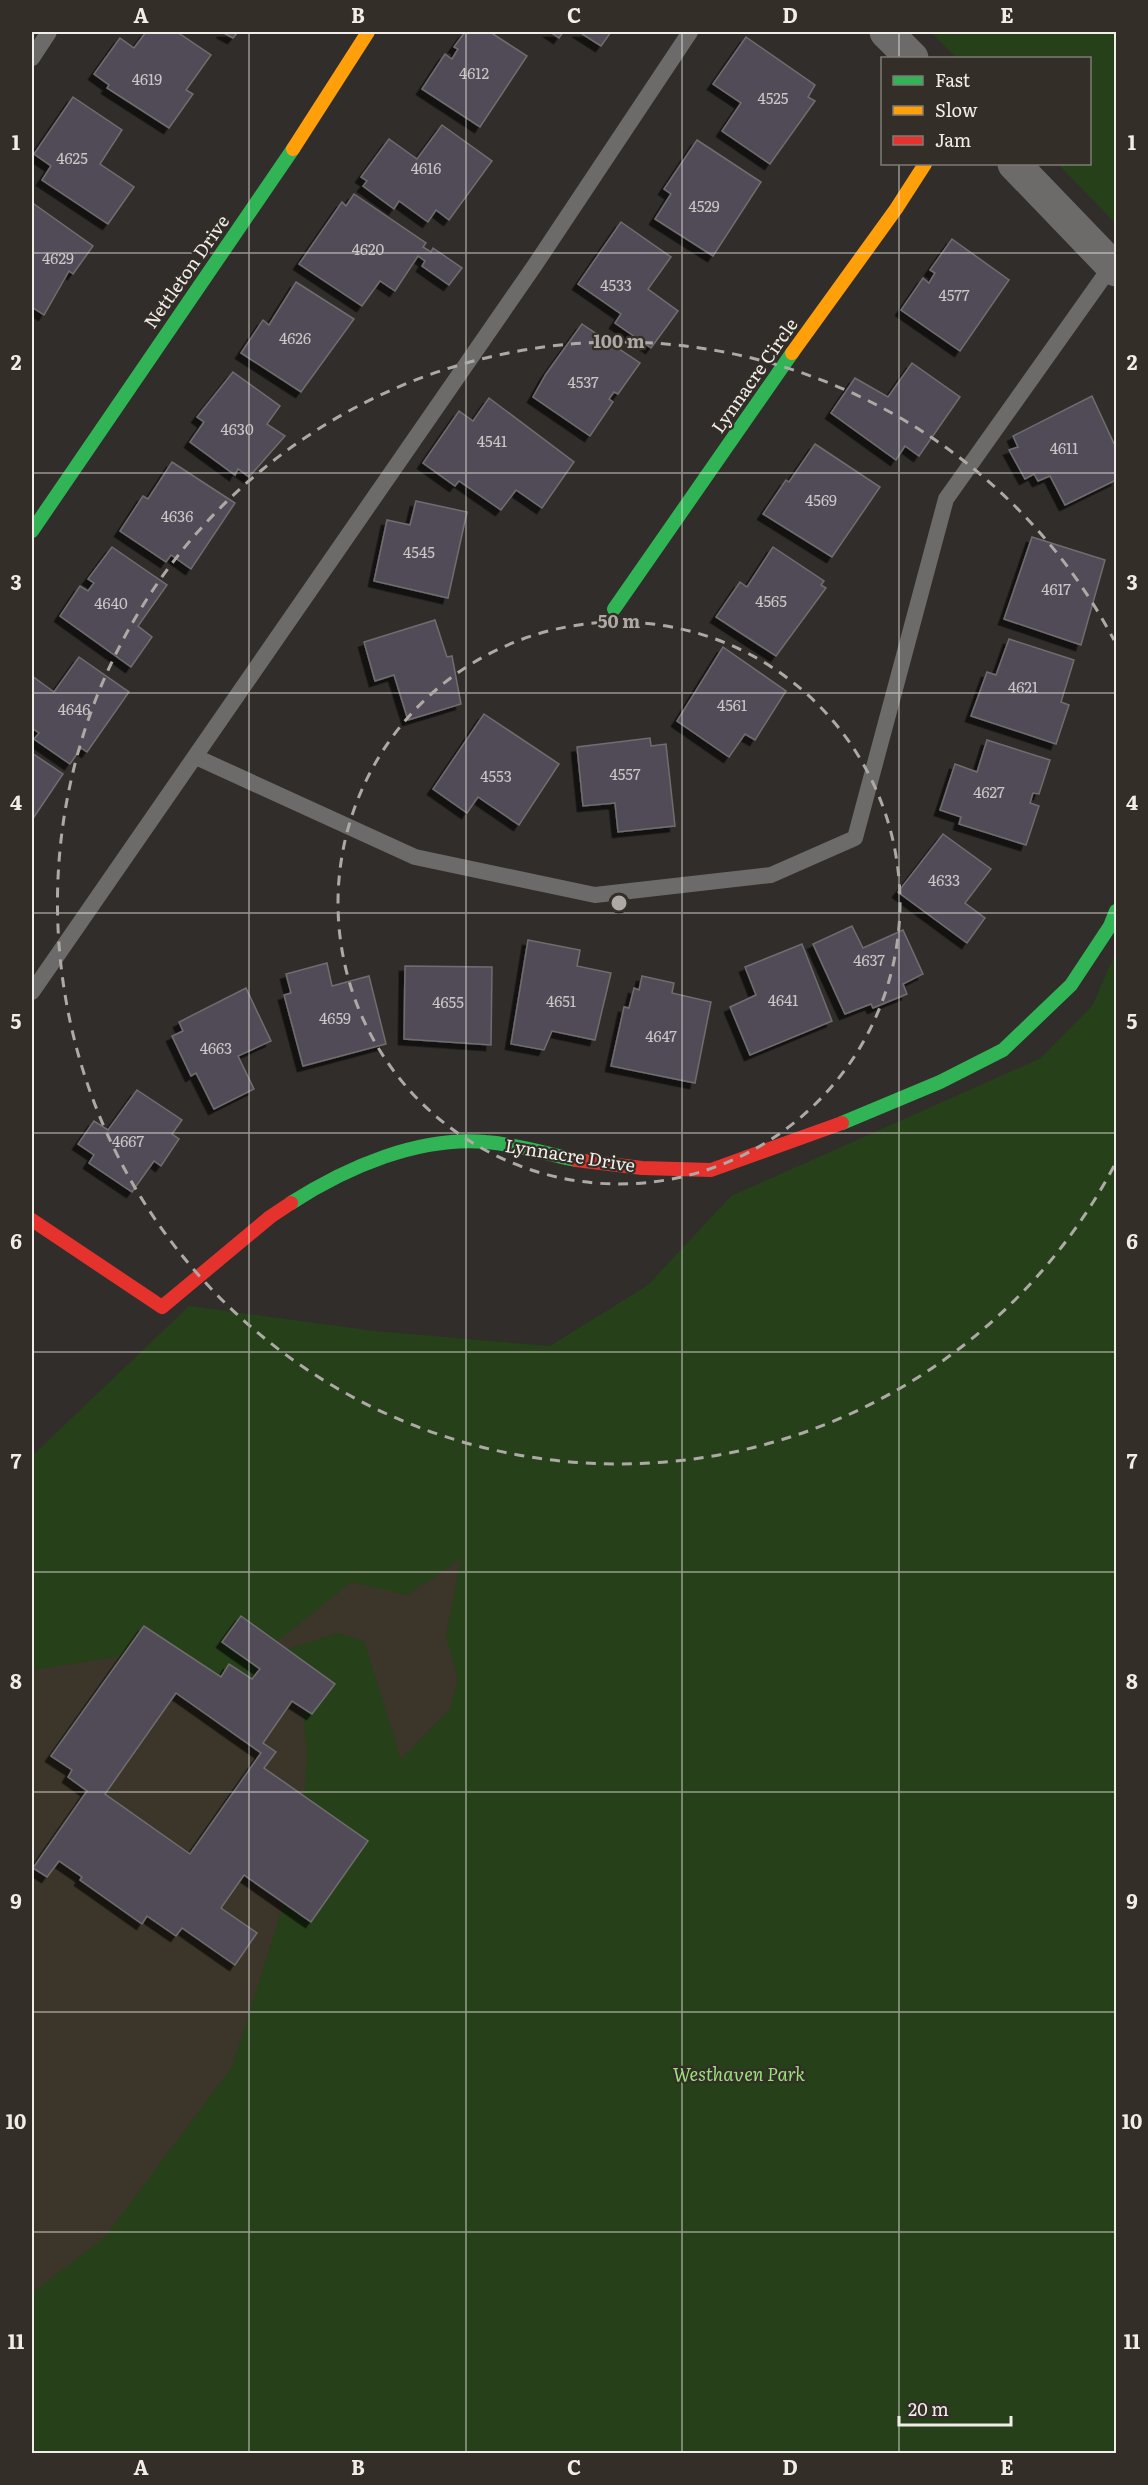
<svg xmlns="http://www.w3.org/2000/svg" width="1148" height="2485" font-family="Literata,serif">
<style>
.built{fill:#3c3529}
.green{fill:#264019}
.building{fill:#514c59;stroke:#6f6d6e;stroke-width:1.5;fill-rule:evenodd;filter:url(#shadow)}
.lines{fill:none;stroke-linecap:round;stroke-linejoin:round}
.lane{stroke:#6d6b69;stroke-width:16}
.street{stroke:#6d6b69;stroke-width:33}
.fast{stroke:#30b455;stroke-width:14}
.slow{stroke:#ff9f0a;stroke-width:14}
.jam{stroke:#e5322d;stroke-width:14}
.grid{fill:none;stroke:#f1eee9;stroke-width:1.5;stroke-opacity:0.55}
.ring{fill:none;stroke:#adaaa6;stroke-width:3;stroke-dasharray:10 8}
.labels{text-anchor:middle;stroke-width:4.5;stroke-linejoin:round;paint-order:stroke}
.number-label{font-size:15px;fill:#c9c6c5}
.street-label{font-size:18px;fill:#f1eee9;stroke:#332e27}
.park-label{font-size:18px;font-style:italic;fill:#9ae07b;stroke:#332e27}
.centre{fill:#adaaa6;stroke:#332e27;stroke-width:3}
.ring-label{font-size:18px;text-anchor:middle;font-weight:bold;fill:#adaaa6;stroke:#332e27;stroke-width:4.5;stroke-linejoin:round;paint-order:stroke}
.neatline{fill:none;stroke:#f1eee9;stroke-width:2}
.grid-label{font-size:20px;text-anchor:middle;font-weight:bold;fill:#f1eee9}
</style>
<defs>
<filter id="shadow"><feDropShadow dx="-5.5" dy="5.5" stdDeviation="0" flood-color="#0009"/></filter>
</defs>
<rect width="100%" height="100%" fill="#302d2a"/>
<!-- built -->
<polygon class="built" points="178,1368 603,1654 32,2454 32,1586"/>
<!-- green -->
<g class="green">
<polygon points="931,32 1116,32 1116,224 1058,164 1090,164 1090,58 957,58"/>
<polygon points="1116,952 1116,2453 32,2453 32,2293 104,2238 232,2067 284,1903 311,1922 304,1796 307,1758 303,1709 312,1714 335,1684 287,1649 339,1633 364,1641 401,1759 450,1709 458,1679 446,1636 461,1559 407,1595 351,1582 277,1642 240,1617 223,1642 260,1669 252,1679 229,1665 221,1677 144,1626 122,1656 32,1670 32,1456 189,1306 375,1331 550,1346 648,1285 731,1196 1041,1058 1092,1006"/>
</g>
<!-- building -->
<g class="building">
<polygon points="146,32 177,32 211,55 186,90 193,94 169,128 107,88 109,85 94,74 120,38 134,48"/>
<polygon points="222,32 238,32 233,38"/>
<polygon points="465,32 490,32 527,56 480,127 422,89 445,54 452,59 458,49 454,47"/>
<polygon points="550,32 563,32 559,38"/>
<polygon points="579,32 611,32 601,46"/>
<polygon points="746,37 815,85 808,97 815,101 770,164 722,131 741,103 713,84"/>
<polygon points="73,97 122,130 100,164 134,187 108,224 42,180 51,166 34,154"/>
<polygon points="442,125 492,161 449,220 436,210 428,222 399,201 394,209 363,186 367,181 361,177 389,139 417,159"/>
<polygon points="697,140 761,182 713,256 655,219 671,194 664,189"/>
<polygon points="354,194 426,243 423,247 431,252 433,248 462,268 449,285 422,266 425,261 418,256 395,291 380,281 362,306 299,264 342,202 346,206"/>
<polygon points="34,204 93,246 73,274 69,271 44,315 32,307 32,207"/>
<polygon points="621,222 671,257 648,289 678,311 651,348 615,323 621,314 578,284"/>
<polygon points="952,239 1009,280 960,351 901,310 923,278 929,283 935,273 930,270"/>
<polygon points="296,282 354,319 301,392 241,353 263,320 269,325"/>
<polygon points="582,324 640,363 618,394 614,392 609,399 613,402 590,436 533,397 546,374"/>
<polygon points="912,363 960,397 919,456 905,446 896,460 831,413 855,378 888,397"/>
<polygon points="233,372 280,406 267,424 285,436 249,477 238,469 235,475 190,442 204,422 197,417"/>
<polygon points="1092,396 1116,448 1116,480 1065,505 1050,476 1038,481 1034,474 1025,479 1009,450 1018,447 1013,436"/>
<polygon points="489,398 574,462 542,508 516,490 501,510 459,481 455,486 423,463 459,411 473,421"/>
<polygon points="815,444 880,487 832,557 763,514 786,480 789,482"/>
<polygon points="172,462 235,503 191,569 171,555 166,562 120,531 143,496 148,499"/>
<polygon points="416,501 467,512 448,598 374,581 387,520 410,525"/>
<polygon points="1032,537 1105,560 1081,645 1004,619"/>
<polygon points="112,547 167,585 138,626 152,637 131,667 60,616 80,586 88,591 94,583 88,579"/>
<polygon points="773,547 824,581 821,585 826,588 776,656 716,617 740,582 747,587"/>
<polygon points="435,620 447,657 452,656 461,704 408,720 394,675 375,681 364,642"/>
<polygon points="1009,639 1074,660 1061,702 1069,705 1056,744 971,716 987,672 996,675"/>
<polygon points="723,647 786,691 755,740 745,734 729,757 677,721"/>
<polygon points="79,657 129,692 87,752 81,748 70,764 34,739 39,733 32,728 32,676 54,692"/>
<polygon points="484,714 559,764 519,825 478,797 467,813 433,789"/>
<polygon points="650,738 651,746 666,744 675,826 618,832 615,803 583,806 577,747"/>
<polygon points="987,740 1050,760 1039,794 1033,793 1030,803 1039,806 1026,845 959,824 961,817 940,810 955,764 977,772"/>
<polygon points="32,753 63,774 32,820"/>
<polygon points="943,834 991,869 965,903 985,918 967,943 898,892"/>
<polygon points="852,926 863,948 903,930 923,974 903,984 907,994 873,1008 871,1004 845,1014 813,944"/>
<polygon points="528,940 580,950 577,966 611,973 595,1040 552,1031 544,1050 511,1044"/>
<polygon points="802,944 832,1021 750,1055 730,1007 756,995 745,967"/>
<polygon points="327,963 332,986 369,976 386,1044 303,1066 284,995 291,993 286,974"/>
<polygon points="405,966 492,967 491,1045 404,1039"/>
<polygon points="642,976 674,983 672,993 711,1002 695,1083 611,1066 624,1007 629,1008 634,988 639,990"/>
<polygon points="246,988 271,1041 238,1056 254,1089 214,1109 196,1073 191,1076 172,1036 183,1031 179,1022"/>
<polygon points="137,1090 182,1120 172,1134 179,1139 161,1166 154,1161 132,1192 89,1163 94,1155 78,1144 94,1121 108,1130"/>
<path d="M 241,1616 L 335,1684 L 312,1714 L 292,1701 L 263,1743 L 276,1752 L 264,1768 L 368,1841 L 311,1922 L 244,1875 L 221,1908 L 257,1933 L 235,1965 L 182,1928 L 176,1936 L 147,1916 L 142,1924 L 80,1880 L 82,1877 L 59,1861 L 47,1877 L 33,1868 L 87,1791 L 68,1777 L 72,1770 L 51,1756 L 144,1626 L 221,1677 L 229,1664 L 252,1679 L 260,1669 L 222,1642 ZM 176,1693 L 261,1753 L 190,1854 L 105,1794 Z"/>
</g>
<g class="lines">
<!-- lane -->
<g class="lane">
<polyline points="32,58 49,32"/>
<polyline points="196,757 415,857 595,895 771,875 855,838 946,499 1112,265"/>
<polyline points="32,992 535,265 690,32"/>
</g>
<!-- street -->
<g class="street">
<polyline points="886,32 912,58"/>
<polyline points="1014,164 1116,270"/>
</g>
<!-- fast -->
<g class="fast">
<polyline points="32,531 293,149"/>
<polyline points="614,609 792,353"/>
<polyline points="842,1123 940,1082 1003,1050 1071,985 1110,926 1116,911"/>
<path d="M 291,1203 C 347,1167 419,1136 486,1142 C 516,1144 547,1154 576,1160"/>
</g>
<!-- slow -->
<g class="slow">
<polyline points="293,149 368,32"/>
<polyline points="792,353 896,209 925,164"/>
</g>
<!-- jam -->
<g class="jam">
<polyline points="576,1160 642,1168 711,1170 842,1123"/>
<polyline points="32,1220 162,1307 270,1217 291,1203"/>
</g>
</g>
<!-- grid -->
<path class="grid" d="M 249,32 L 249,2454M 466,32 L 466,2454M 682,32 L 682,2454M 899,32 L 899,58M 899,164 L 899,2454M 32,253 L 1116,253M 32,473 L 1116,473M 32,693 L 1116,693M 32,913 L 1116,913M 32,1133 L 1116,1133M 32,1352 L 1116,1352M 32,1572 L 1116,1572M 32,1792 L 1116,1792M 32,2012 L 1116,2012M 32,2232 L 1116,2232"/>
<!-- distance rings -->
<g class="ring">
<circle cx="619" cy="903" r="281"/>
<path d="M1114 1166A561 561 0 1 1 1114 640"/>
</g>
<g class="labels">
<!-- number labels -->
<g class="number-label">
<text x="474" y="79">4612</text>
<text x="147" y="85">4619</text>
<text x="773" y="104">4525</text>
<text x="72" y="164">4625</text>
<text x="426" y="174">4616</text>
<text x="704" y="212">4529</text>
<text x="368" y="255">4620</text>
<text x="58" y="264">4629</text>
<text x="616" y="291">4533</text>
<text x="954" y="301">4577</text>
<text x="295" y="344">4626</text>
<text x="583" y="388">4537</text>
<text x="237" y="435">4630</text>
<text x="492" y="447">4541</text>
<text x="1064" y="454">4611</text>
<text x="821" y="506">4569</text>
<text x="177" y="522">4636</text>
<text x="419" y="558">4545</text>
<text x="1056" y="595">4617</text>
<text x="771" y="607">4565</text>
<text x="111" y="609">4640</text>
<text x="1023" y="693">4621</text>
<text x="732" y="711">4561</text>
<text x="74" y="715">4646</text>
<text x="625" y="780">4557</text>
<text x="496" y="782">4553</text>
<text x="989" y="798">4627</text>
<text x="944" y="886">4633</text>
<text x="869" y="966">4637</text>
<text x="783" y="1006">4641</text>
<text x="561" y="1007">4651</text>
<text x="448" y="1008">4655</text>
<text x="335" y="1024">4659</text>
<text x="661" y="1042">4647</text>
<text x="216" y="1054">4663</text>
<text x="128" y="1147">4667</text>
</g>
<!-- street labels -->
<g class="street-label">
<text transform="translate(187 272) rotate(-55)" y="6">Nettleton Drive</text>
<text transform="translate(755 376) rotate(-55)" y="6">Lynnacre Circle</text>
<text transform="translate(570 1156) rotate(9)" y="6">Lynnacre Drive</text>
</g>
<!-- park labels -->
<g class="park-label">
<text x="739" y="2081">Westhaven Park</text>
</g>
</g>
<circle cx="619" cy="903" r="9" class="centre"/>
<g class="ring-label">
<text x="619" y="348">100 m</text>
<text x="619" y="628">50 m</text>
</g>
<!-- border -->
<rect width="1148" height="2485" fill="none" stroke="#332e27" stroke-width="66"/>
<!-- legend -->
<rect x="881" y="57" width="210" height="108" fill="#332e27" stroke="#7f7b75" stroke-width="1.5"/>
<rect x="893" y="76" width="30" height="9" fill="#30b455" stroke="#7f7b75" stroke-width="1.5"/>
<text x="935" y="87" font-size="18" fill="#f1eee9">Fast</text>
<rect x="893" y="106" width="30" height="9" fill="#ff9f0a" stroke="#7f7b75" stroke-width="1.5"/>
<text x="935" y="117" font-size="18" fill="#f1eee9">Slow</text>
<rect x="893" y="136" width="30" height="9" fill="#e5322d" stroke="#7f7b75" stroke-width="1.5"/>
<text x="935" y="147" font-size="18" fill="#f1eee9">Jam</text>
<!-- scale -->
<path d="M899 2416v9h112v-9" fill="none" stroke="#f1eee9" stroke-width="3"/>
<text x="908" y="2416" font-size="18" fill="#f1eee9" stroke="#332e27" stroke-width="4.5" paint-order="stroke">20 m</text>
<rect x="33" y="33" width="1082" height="2419" class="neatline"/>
<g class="grid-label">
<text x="141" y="23">A</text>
<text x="358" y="23">B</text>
<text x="574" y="23">C</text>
<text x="790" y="23">D</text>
<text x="1007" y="23">E</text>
<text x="16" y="150">1</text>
<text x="1132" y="150">1</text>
<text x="16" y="370">2</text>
<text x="1132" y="370">2</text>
<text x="16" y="590">3</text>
<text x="1132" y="590">3</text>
<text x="16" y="810">4</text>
<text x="1132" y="810">4</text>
<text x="16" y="1029">5</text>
<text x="1132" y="1029">5</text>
<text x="16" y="1249">6</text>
<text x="1132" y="1249">6</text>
<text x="16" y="1469">7</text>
<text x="1132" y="1469">7</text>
<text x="16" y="1689">8</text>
<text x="1132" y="1689">8</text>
<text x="16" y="1909">9</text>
<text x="1132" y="1909">9</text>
<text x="16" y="2129">10</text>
<text x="1132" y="2129">10</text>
<text x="16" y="2349">11</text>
<text x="1132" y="2349">11</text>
<text x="141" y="2475">A</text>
<text x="358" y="2475">B</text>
<text x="574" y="2475">C</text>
<text x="790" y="2475">D</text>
<text x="1007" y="2475">E</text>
</g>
</svg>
